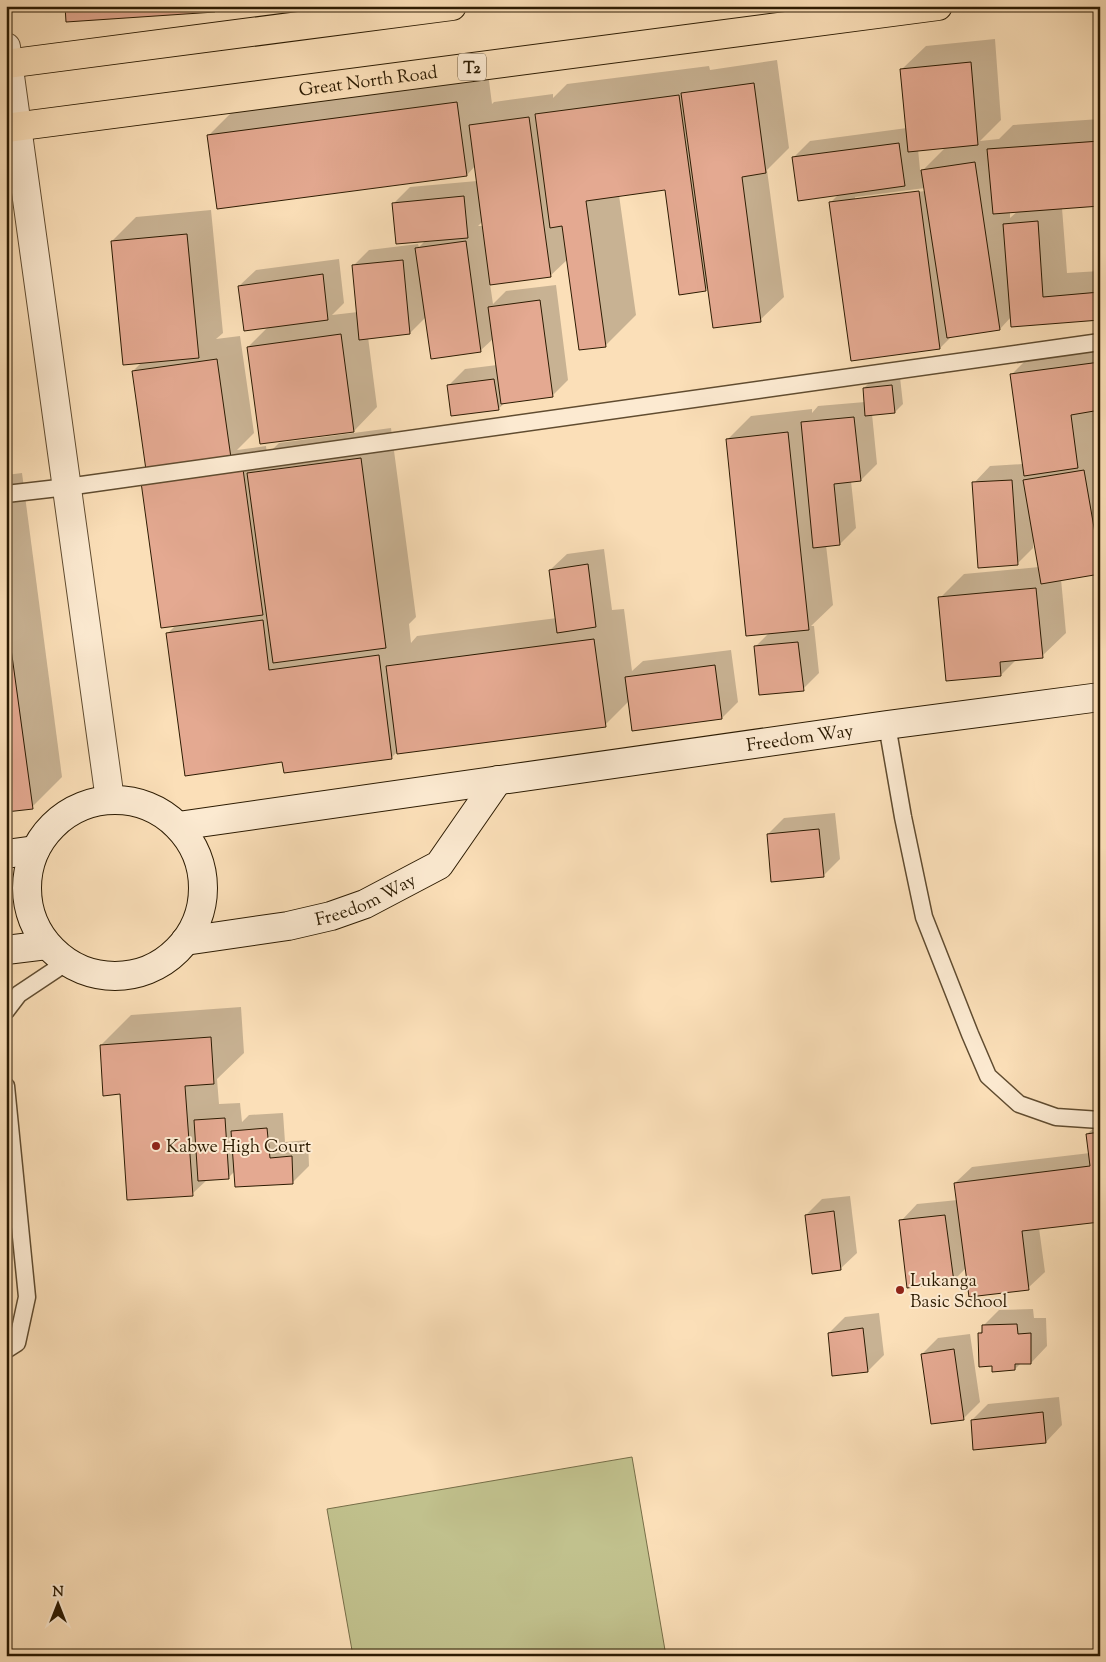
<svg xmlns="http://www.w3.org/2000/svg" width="1106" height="1662" font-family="'Sorts Mill Goudy',serif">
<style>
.green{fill:#c1c18d;stroke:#766e48}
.shadow{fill:#0003;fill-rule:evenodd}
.building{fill:#e4a991;stroke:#2c1b02}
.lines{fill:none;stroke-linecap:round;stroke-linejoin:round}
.service-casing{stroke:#604c30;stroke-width:19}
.minor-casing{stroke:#604c30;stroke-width:30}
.secondary-casing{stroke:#2c1b02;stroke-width:30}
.trunk-casing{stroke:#2c1b02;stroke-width:30}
.service{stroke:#fcead1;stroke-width:16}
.minor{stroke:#fcead1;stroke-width:28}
.secondary{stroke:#fcead1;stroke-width:28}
.trunk{stroke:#fbdfb8;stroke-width:28}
.poi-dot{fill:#8f2418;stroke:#fcead1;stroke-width:2}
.labels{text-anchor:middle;stroke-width:4;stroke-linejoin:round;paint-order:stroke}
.shield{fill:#fcead1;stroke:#6a5940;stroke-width:1}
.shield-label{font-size:16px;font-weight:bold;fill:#2c1b02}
.street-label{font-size:18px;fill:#2c1b02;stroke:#fcead1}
.poi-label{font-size:18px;fill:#2c1b02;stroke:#fcead1;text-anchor:start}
</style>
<rect width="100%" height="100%" fill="#fbdfb8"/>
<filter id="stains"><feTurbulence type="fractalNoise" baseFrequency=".004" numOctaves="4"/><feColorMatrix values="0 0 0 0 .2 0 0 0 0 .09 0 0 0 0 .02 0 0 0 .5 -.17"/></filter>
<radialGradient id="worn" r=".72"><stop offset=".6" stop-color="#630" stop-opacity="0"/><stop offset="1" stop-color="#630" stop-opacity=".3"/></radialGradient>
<!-- green -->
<polygon class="green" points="632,1457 666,1656 353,1656 327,1509"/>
<!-- shadow -->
<g class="shadow">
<path d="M 995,39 L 1001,120 L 980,141 L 999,139 L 1013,125 L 1100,119 L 1100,205 L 1062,208 L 1067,273 L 1100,271 L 1100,319 L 1011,317 L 1000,329 L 952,336 L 940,348 L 831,202 L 839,194 L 794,157 L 810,141 L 907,128 L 902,69 L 926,46 ZM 946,147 L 923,170 L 920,170 L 918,149 ZM 925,188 L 925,191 L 855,200 L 855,197 ZM 1010,211 L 1018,211 L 1010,218 Z"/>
<path d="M 777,60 L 789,148 L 767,170 L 784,297 L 760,320 L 708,287 L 705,290 L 666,188 L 619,195 L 636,315 L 605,346 L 568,259 L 550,276 L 490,284 L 493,304 L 506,291 L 556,285 L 568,380 L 552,396 L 506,402 L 498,409 L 448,386 L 465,369 L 497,365 L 494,338 L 481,350 L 432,357 L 426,317 L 410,333 L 368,337 L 377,407 L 354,431 L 248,347 L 268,327 L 239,286 L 256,270 L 339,259 L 344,303 L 332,315 L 358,312 L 353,266 L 369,250 L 418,244 L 419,247 L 425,241 L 393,204 L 410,187 L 477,181 L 475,166 L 467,175 L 208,136 L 239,105 L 488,73 L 492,104 L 494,102 L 553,94 L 553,98 L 567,84 L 709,66 L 710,70 ZM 483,221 L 483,226 L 478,226 Z"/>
<polygon points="211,210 223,333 216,339 240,336 254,433 237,450 266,446 267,455 279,443 391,428 416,617 409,624 411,643 417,636 557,618 550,570 567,554 604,549 612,610 624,609 632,671 643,661 731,650 738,702 722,718 629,701 605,725 398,751 391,758 167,634 176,625 158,467 133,371 142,362 112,241 136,217"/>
<polygon points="1100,342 1100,409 1097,410 1100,429 1100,445 1096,448 1100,448 1100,573 1061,579 1066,633 1042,656 1017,659 1001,675 940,598 964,574 1039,567 1035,540 1033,540 1033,548 1017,564 974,483 990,466 1023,464 1011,375 1035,351"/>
<polygon points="900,377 903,404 895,412 872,414 877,464 861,480 851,481 856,528 840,544 826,545 833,605 811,626 814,626 819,673 803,689 755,647 770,632 727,440 751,416 812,409 812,413 818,406 865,402 864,388 872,380"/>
<polygon points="22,473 62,777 32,807 6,811 6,475"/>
<polygon points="835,813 840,859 823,876 768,834 784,818"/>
<polygon points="241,1007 244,1053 217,1079 219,1104 240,1103 242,1122 249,1115 283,1113 285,1142 308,1140 309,1166 293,1182 235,1171 228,1178 208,1179 192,1194 121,1093 101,1045 131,1015"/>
<polygon points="1100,1122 1100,1221 1039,1228 1045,1272 1028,1288 966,1268 953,1281 901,1221 917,1204 958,1200 955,1183 972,1167 1090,1153 1087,1134"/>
<polygon points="850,1196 857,1253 840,1269 806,1215 822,1199"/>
<polygon points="1033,1309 1034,1318 1046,1318 1047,1346 1031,1363 1021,1363 1015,1369 993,1365 979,1334 983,1330 983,1326 999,1310"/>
<polygon points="879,1313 884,1355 868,1371 829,1333 845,1317"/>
<polygon points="970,1334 980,1402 964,1418 922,1354 938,1338"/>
<polygon points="1059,1397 1062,1425 1046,1442 972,1420 988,1404"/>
</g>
<!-- building -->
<g class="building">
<polygon points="65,6 215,6 215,12 66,22"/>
<polygon points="971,62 978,145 908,152 900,69"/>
<polygon points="754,83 766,173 742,177 761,322 713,328 681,93"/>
<polygon points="679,95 706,291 679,295 665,190 586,201 606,347 579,350 562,226 550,228 535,114"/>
<polygon points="457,102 467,176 217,209 207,135"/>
<polygon points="529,117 551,277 490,285 469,125"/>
<polygon points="1100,141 1100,206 993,214 987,149"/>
<polygon points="899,143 905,186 798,201 792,157"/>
<polygon points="975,162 1000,330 947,338 921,170"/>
<polygon points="919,191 940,349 851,361 829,202"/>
<polygon points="464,196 468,238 396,244 392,203"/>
<polygon points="1038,221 1043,297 1100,292 1100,320 1011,327 1003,224"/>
<polygon points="187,234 199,358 123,365 111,241"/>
<polygon points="466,241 481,352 431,359 415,248"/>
<polygon points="403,260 410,334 359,340 352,265"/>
<polygon points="323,274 328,320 244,331 238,286"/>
<polygon points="540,300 553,397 501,404 488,307"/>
<polygon points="341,334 354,432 260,444 247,347"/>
<polygon points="217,359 231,458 146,470 132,371"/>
<polygon points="1100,362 1100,410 1071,415 1078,468 1024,476 1010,374"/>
<polygon points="494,379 499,410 451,416 447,385"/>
<polygon points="892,385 895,413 865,416 863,388"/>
<polygon points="854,417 861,481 834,484 840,545 813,548 801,422"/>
<polygon points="788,432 809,630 746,636 726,439"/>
<polygon points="361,458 386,648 273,663 247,473"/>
<polygon points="243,469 263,615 161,628 141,482"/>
<polygon points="1084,470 1100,562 1100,574 1041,584 1023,480"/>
<polygon points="1012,480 1018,565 978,568 972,482"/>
<polygon points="588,564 596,627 557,633 549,570"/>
<polygon points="1036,588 1043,658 1000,662 1001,676 946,681 938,597"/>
<polygon points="6,612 33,809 6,812"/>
<polygon points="263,620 269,670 379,655 392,759 284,773 282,762 185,776 166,633"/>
<polygon points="594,639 606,727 397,754 386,666"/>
<polygon points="798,642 804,691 759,695 754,646"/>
<polygon points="715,665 722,719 632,731 625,677"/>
<polygon points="819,829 824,877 771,882 767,834"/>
<polygon points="211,1037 214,1084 185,1086 193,1196 127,1200 120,1094 103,1096 100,1045"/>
<polygon points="225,1118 229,1179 198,1181 194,1120"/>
<polygon points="267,1128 270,1158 292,1156 293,1184 235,1187 231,1131"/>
<polygon points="1100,1132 1100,1222 1022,1231 1029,1290 969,1297 954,1183 1090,1166 1086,1134"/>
<polygon points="834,1211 841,1270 812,1274 805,1215"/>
<polygon points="945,1215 954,1282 907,1288 899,1220"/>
<polygon points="1017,1324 1018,1334 1031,1333 1031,1364 1015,1364 1015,1370 992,1372 992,1366 979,1367 978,1333 982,1333 982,1325"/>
<polygon points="863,1328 868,1372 832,1376 828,1333"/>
<polygon points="954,1349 964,1420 931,1424 921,1354"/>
<polygon points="1043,1412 1046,1443 973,1450 971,1420"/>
</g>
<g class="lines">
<defs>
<g id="service">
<polyline points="6,494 67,487 1100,342"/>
<polyline points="887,725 903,817 924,917 970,1034 988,1076 1019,1104 1056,1117 1100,1120"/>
<polyline points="6,1011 19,994 67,962"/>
<polyline points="6,1086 27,1297 17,1343 6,1350"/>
</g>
<polyline id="minor" points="6,47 110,800"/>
<g id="secondary">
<circle cx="115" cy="888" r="88"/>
<path id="s1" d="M 178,826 L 887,725 L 1100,697"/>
<polyline points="6,854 35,850"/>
<path id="s2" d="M 185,941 L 288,926 L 331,916 L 365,904 L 439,865 L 498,780"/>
<polyline points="6,950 47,945"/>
</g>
<g id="trunk">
<polyline points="6,64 452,6"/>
<path id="s3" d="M 6,128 L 938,6"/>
</g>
</defs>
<!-- service casing -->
<use href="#service" class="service-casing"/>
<!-- minor casing -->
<use href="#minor" class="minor-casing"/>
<!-- secondary casing -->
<use href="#secondary" class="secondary-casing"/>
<!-- trunk casing -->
<use href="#trunk" class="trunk-casing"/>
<!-- service -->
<use href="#service" class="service"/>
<!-- minor -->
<use href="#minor" class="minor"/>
<!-- secondary -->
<use href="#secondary" class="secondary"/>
<!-- trunk -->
<use href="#trunk" class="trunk"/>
</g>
<!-- markers -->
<g class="poi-dot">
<circle cx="156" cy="1146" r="5"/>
<circle cx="900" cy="1290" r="5"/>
</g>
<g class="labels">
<!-- shield labels -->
<rect class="shield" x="458" y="53.5" width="28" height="27" rx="4"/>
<g class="shield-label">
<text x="472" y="73">T2</text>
</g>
<!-- street labels -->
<g class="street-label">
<text dy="6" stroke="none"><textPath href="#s3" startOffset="365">Great North Road</textPath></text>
<text dy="6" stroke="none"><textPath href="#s1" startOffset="628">Freedom Way</textPath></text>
<text dy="6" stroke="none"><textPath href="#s2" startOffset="186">Freedom Way</textPath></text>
</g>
<!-- poi labels -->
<g class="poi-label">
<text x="166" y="1152">Kabwe High Court</text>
<text x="910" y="1286">Lukanga<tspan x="910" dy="21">Basic School</tspan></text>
</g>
</g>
<!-- margin -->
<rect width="1106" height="1662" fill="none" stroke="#fbdfb8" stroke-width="25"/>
<rect x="8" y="8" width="1091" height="1647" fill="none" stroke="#2c1b02" stroke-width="2.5"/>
<rect x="12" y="12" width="1081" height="1637" fill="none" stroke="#2c1b02"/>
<!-- north arrow -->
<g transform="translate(58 1604)" stroke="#fcead1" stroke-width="4" paint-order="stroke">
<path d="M0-4L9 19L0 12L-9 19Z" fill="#2c1b02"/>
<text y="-8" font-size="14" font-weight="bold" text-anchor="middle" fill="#2c1b02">N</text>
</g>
<rect width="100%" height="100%" filter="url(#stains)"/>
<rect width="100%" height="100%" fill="url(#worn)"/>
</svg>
